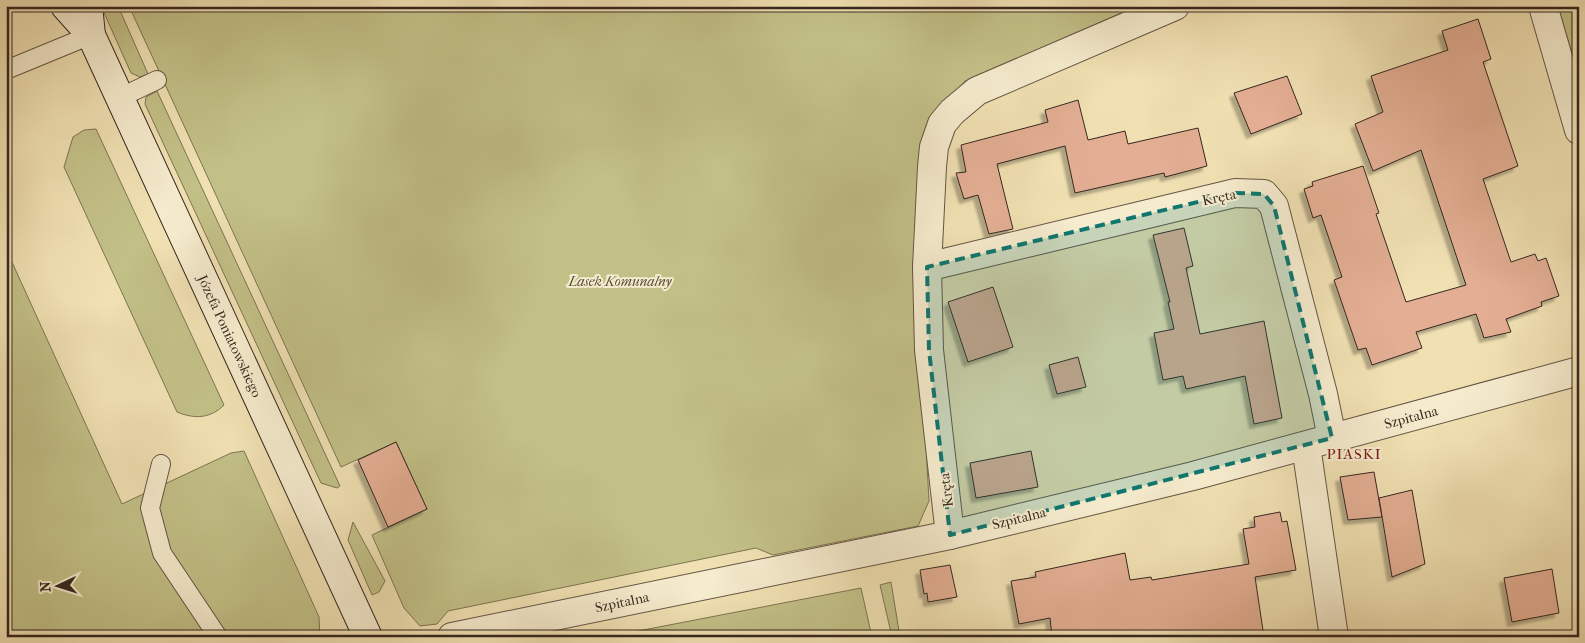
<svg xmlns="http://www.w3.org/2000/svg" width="1585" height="643" font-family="'IM FELL French Canon',serif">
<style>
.green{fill:#c2c087;stroke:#7c7454}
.building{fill:#e3ae93;stroke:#352720;filter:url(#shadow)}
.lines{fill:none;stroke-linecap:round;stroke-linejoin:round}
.lane-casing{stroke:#645544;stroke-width:20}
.street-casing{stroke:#645544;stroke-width:30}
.secondary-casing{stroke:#352720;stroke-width:30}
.lane{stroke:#f5ebcd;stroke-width:18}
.street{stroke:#f5ebcd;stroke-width:28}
.secondary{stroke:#f5ebcd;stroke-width:28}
.marked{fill:#0f766e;fill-opacity:0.2;stroke:#0f766e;stroke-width:4;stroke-dasharray:10 6;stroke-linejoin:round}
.labels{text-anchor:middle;stroke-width:4;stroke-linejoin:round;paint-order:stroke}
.street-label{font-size:14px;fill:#352720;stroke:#f5ebcd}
.park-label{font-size:14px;font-style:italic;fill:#584d3a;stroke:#f5ebcd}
.neighbourhood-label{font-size:15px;letter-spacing:1px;fill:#7a1f14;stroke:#f5ebcd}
</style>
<defs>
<filter id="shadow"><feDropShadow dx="-4.5" dy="4.5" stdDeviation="1" flood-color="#0004"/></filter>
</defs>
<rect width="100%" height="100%" fill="#f0e0b2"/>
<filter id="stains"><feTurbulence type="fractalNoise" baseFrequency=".004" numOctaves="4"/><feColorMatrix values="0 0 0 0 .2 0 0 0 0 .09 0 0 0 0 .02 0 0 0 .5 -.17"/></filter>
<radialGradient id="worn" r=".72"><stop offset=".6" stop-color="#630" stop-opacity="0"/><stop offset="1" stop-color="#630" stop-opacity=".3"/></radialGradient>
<!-- green -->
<g class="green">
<polygon points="101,6 118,6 148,74 140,77 131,73"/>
<polygon points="129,6 1137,6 965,81 932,119 917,279 929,501 918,526 773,555 756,548 448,611 437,624 420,626 404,608 372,535 427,509 396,442 341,467"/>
<polygon points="1558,6 1579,6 1579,78"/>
<polygon points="157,91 340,486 337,488 321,483 145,104 146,97"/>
<path d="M 96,129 L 224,405 C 210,419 194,419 177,412 L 64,167 L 73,137 L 84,130 Z"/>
<polygon points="6,249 122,504 231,453 244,451 319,617 320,637 6,637"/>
<polygon points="353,522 385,581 379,592 372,595 348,540"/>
<polygon points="891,582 900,637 892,637 880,585"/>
<polygon points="861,588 872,637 607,637"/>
</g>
<!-- building -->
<g class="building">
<polygon points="1478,19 1491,59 1483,62 1518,166 1483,179 1511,262 1535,254 1538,261 1546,258 1559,296 1541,302 1542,306 1506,319 1511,332 1484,338 1476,314 1416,332 1422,348 1372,365 1366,348 1358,350 1334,280 1342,277 1321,215 1313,218 1304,189 1313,186 1312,182 1363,166 1379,213 1376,214 1406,302 1466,285 1421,150 1373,171 1355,124 1383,112 1371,76 1448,50 1442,31"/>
<polygon points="1287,76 1302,114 1251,134 1234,93"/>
<polygon points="1078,100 1088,140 1125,131 1128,144 1198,128 1207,166 1165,177 1164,173 1075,193 1065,146 997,164 1013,229 989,234 978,195 964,199 956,173 966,172 961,145 1048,122 1045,110"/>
<polygon points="1184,228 1193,266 1186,268 1200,334 1264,321 1282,418 1254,424 1245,376 1186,389 1183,376 1163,380 1154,333 1174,329 1168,302 1170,302 1153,235"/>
<polygon points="993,287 1013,347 968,362 948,302"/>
<polygon points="1078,357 1086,387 1057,394 1049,365"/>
<polygon points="396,442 427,509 388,527 358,460"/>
<polygon points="1031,451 1038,487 976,498 970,463"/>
<polygon points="1374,472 1382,517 1348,520 1340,477"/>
<polygon points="1412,490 1425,564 1392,577 1379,498"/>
<polygon points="1280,512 1282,522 1287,521 1296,570 1255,577 1264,637 1052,637 1050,618 1019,624 1011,581 1036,577 1035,572 1125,553 1130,580 1151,577 1152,580 1249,564 1243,529 1255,527 1254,517"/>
<polygon points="950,565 957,597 928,602 927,593 924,594 920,570"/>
<polygon points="1552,569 1559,613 1512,622 1504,578"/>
</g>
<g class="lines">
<defs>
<g id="lane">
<polyline points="6,70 91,35"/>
<polyline points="119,98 157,80"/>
<polyline points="161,464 150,508 162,553 218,637"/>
</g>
<g id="street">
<polyline points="1543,6 1579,130"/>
<polyline points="927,267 1235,193 1264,194 1274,206 1323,394 1332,438"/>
<polyline points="1306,446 1334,637"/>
<polyline points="950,535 929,350 927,267 932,167 934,147 942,124 952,112 977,91 1175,6"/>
<polyline points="452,637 950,535 1193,476 1579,371"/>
</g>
<g id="secondary">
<polyline points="65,6 91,35"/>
<polyline points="88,6 91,35 368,637"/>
</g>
</defs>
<!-- lane casing -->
<use href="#lane" class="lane-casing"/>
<!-- street casing -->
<use href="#street" class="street-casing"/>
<!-- secondary casing -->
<use href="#secondary" class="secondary-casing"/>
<!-- lane -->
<use href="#lane" class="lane"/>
<!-- street -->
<use href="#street" class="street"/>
<!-- secondary -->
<use href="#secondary" class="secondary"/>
</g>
<!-- marked area -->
<path class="marked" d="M 1235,193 L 1264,194 L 1274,206 L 1332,438 L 950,535 L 929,350 L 927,267 Z"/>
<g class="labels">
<!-- street labels -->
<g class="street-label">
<text transform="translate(1219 197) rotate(-12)" y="5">Kręta</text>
<text transform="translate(230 336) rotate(65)" y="5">Józefa Poniatowskiego</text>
<text transform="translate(1411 417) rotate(-15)" y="5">Szpitalna</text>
<text transform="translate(946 490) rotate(-97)" y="5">Kręta</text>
<text transform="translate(1019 518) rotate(-14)" y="5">Szpitalna</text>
<text transform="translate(622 602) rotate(-12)" y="5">Szpitalna</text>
</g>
<!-- park labels -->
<g class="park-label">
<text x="620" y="286">Lasek Komunalny</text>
</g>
<!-- neighbourhood labels -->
<g class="neighbourhood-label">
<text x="1354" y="459">PIASKI</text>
</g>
</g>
<!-- margin -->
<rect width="1585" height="643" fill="none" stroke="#f0e0b2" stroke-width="25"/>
<rect x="8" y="8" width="1570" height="628" fill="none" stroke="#352720" stroke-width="2.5"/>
<rect x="12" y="12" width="1560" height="618" fill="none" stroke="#352720"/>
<!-- north arrow -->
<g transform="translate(58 586) rotate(266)" stroke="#f5ebcd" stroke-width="4" paint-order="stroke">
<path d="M0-4L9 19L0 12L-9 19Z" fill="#352720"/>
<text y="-8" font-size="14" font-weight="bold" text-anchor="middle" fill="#352720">N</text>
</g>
<rect width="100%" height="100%" filter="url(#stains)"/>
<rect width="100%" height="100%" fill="url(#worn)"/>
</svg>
